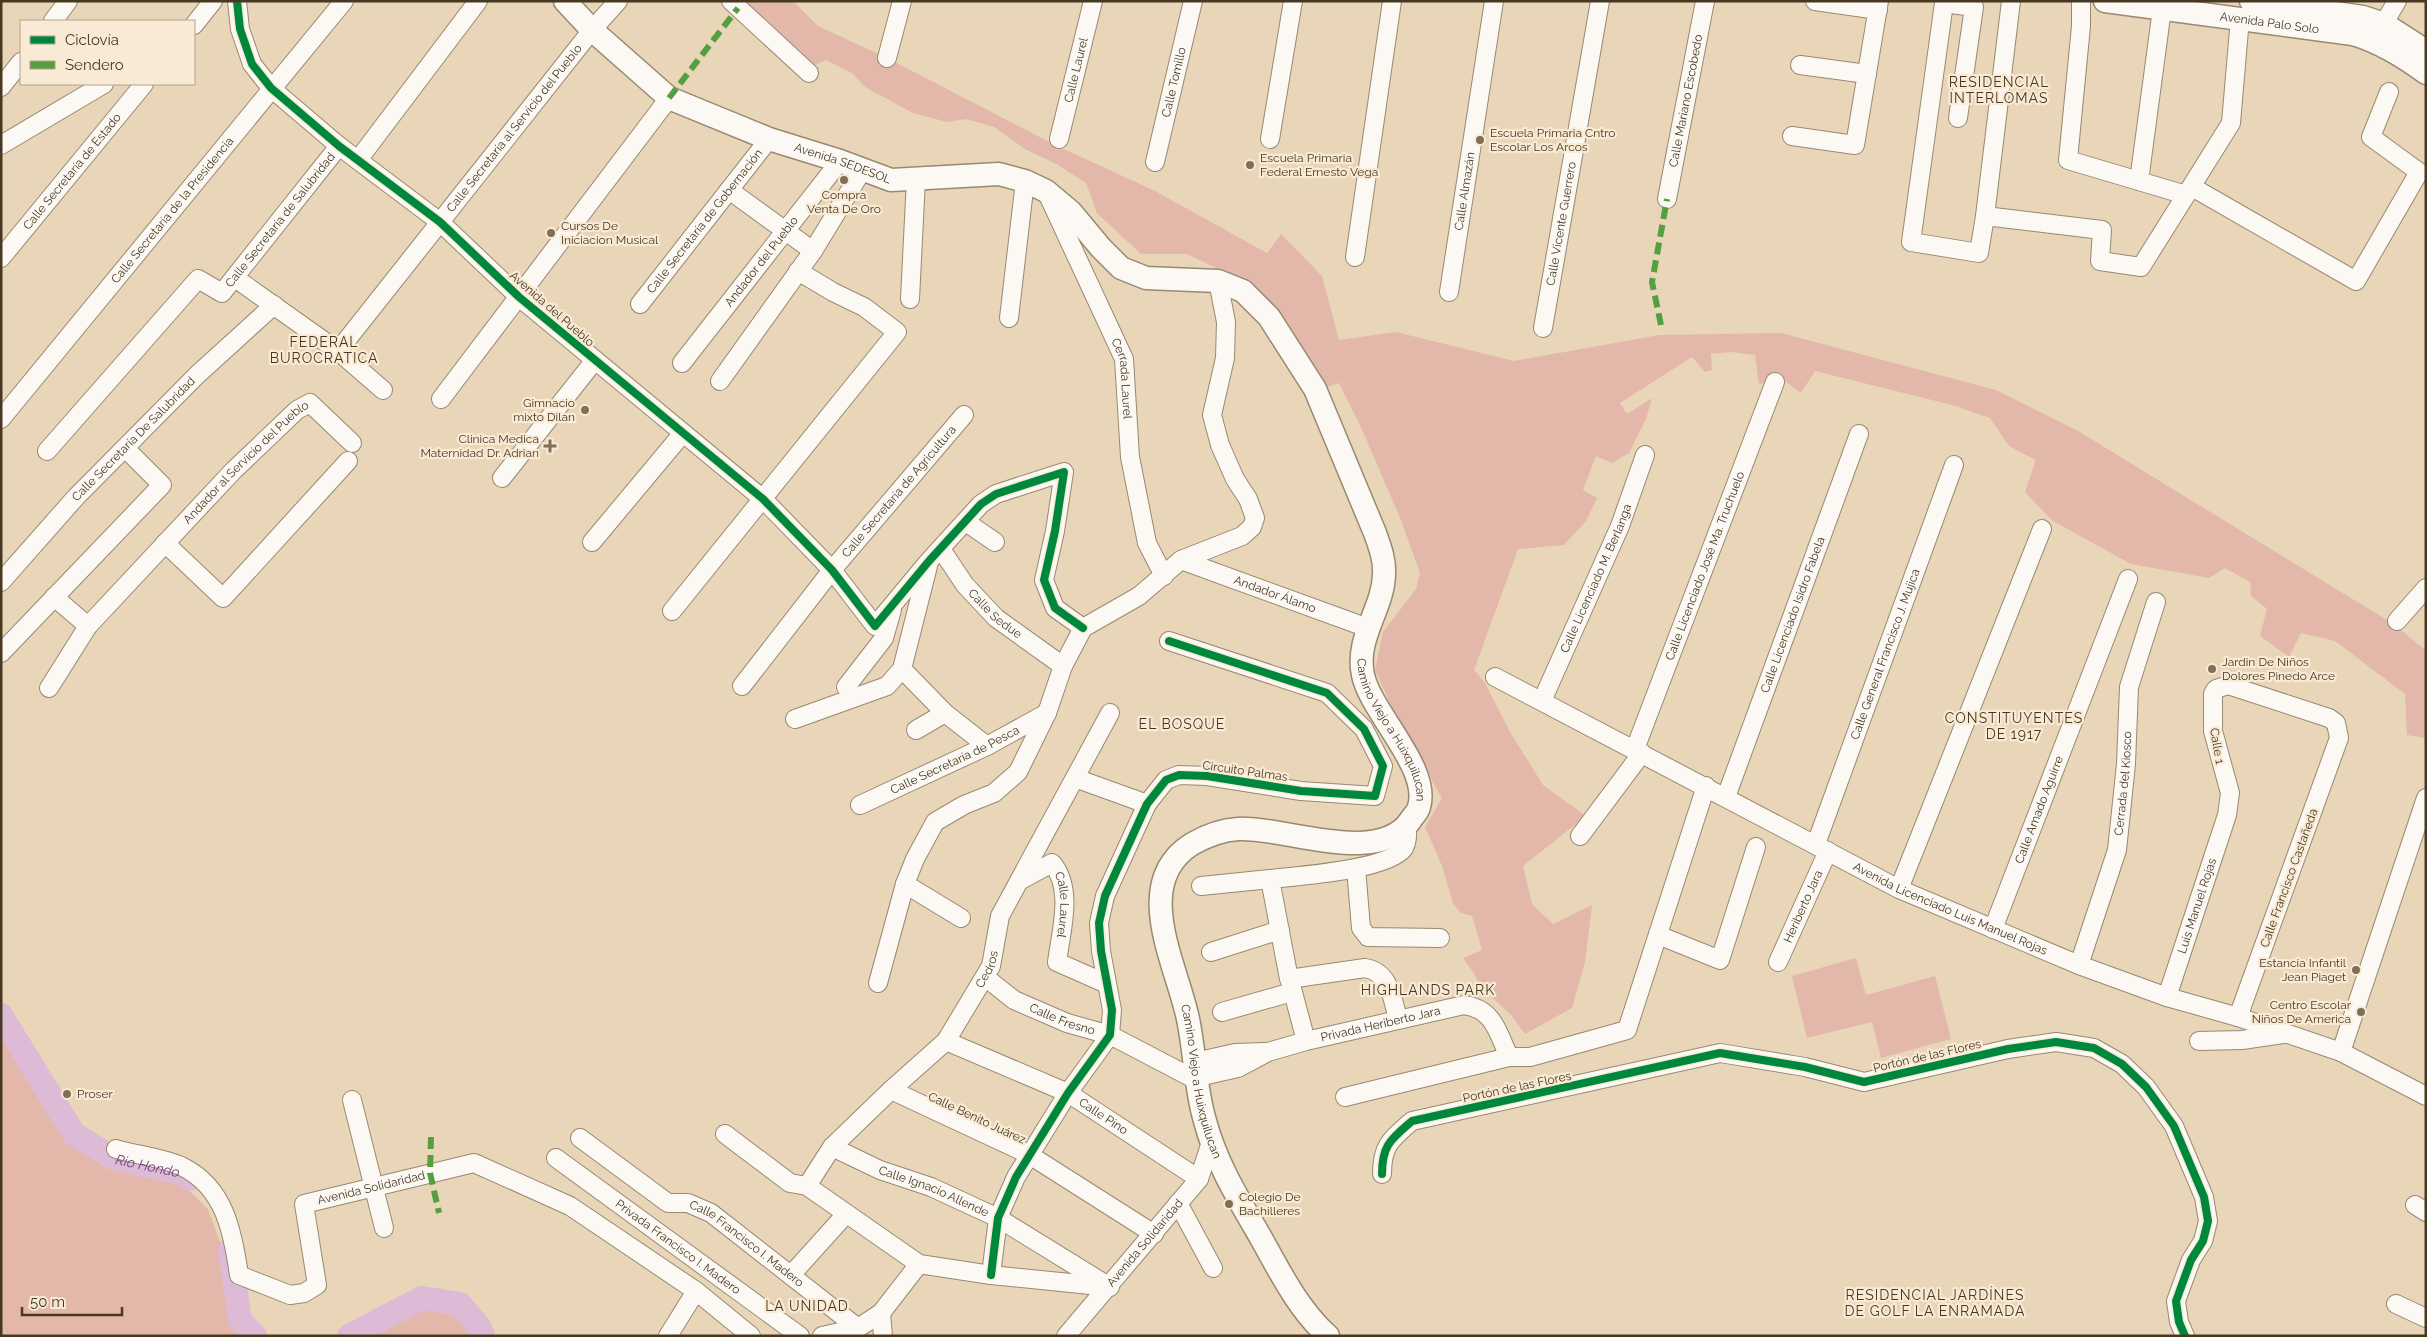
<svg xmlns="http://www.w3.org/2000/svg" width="2427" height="1337" font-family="Raleway,sans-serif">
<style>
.grass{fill:#e3b8ab}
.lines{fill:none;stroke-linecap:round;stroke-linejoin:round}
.river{stroke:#ddbbd7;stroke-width:24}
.minor-casing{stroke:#988971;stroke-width:20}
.major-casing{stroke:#988971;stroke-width:25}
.minor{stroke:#fcf9f4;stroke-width:18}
.major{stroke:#fcf9f4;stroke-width:22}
.quiet{stroke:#559f40;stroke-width:6;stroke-dasharray:12 6;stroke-linecap:butt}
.cycleway-casing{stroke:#f9ead5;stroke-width:11}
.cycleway{stroke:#00873e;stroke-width:8}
.poi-dot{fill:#806f56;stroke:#f9ead5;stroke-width:2}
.labels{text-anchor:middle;stroke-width:4.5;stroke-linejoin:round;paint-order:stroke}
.street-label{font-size:12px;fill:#473822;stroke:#f9ead5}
.poi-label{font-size:12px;fill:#473822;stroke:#f9ead5;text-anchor:start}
.neighbourhood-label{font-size:14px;letter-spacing:1px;fill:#473822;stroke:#f9ead5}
.water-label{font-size:14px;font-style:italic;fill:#714081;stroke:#f9ead5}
</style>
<rect width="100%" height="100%" fill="#e9d5b7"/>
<!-- grass -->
<g class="grass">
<polygon points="743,1 793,1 818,26 887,58 1053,144 1155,191 1267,253 1281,234 1322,276 1339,340 1396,332 1514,361 1659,335 1781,333 1996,390 2078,431 2395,625 2426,651 2426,738 2407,735 2405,694 2335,641 2301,633 2289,657 2260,636 2267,609 2251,596 2250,582 2225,568 2209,578 2131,564 2053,521 2025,492 2036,460 2009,446 1990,418 1952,405 1815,371 1801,393 1785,381 1759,384 1755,355 1731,352 1711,354 1712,370 1705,372 1692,357 1620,403 1627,414 1652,398 1646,419 1629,453 1612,463 1596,456 1583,490 1597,498 1586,521 1564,545 1518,549 1474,670 1485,683 1510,732 1543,785 1586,816 1523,866 1532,904 1553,924 1592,905 1585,962 1572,1008 1525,1034 1511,1015 1480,986 1475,975 1463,958 1482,950 1472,916 1461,913 1453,903 1442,866 1425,827 1442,798 1400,725 1375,670 1383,632 1416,589 1420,573 1401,520 1360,425 1339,383 1319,390 1247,290 1220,270 1187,254 1141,254 1097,213 1086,183 1058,165 1025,149 994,127 966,119 947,122 913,113 865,87 852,73 826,60 813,66"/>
<polygon points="1856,958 1866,995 1935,976 1951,1039 1881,1058 1872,1022 1807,1038 1792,976"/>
<polygon points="1,1032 68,1140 112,1166 178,1180 208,1209 221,1245 233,1323 244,1336 1,1336"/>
<polygon points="423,1305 456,1311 474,1336 365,1336"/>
</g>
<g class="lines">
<!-- river -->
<g class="river">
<path id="s1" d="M 1,1015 L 74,1134 L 115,1159 L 182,1173 L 189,1179"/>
<polyline points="230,1250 240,1320 255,1336"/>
<polyline points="349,1336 422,1298 460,1304 480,1328 483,1336"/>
</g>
<defs>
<g id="minor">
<polyline points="237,1 240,29 252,64 271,88 339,146 440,222 519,297 763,499 832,570 875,626 929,561 981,504 996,494 1064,472 1055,531 1044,580 1055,608 1083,628"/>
<polyline points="731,1 809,73"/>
<polyline points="1815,1 1878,10"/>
<polyline points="2081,1 2081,26 2068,160 2186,195"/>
<polyline points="53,21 68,1"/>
<polyline points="194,25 213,1"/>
<polyline points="2377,35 2397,1"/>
<polyline points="887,58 902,1"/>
<polyline points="1800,65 1867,74"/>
<polyline points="1,87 21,62"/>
<polyline points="1958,118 1974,7 1944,3 1911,242 1979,253 1985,216 2102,230 2100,261 2141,267 2231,123 2240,18"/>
<polyline points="1792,136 1855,145 1879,1"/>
<path id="s2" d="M 1059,139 L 1093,1"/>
<polyline points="1270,139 1293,1"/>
<polyline points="1,145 104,84"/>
<polyline points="358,160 478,1"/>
<path id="s3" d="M 1155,162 L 1193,1"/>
<polyline points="2139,181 2162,9"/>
<polyline points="2192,187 2356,281 2419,172 2371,137 2389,92"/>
<polyline points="729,190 813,251"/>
<path id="s4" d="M 1047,193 L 1124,359 L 1130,457 L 1147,543 L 1164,576"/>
<path id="s5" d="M 1667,199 L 1705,1"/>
<polyline points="1985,216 2011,1"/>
<polyline points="1355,257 1392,1"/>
<path id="s6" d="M 1,258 L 144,84"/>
<polyline points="235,278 338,351 383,390"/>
<path id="s7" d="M 1449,292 L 1494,1"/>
<polyline points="910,299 916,179"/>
<path id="s8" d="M 640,304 L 769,139"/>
<polyline points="1009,318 1025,181"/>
<path id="s9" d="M 1543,328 L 1600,1"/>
<path id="s10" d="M 338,351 L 592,30 L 618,1"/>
<path id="s11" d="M 682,363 L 840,161"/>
<polyline points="720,381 813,251 863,169"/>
<polyline points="441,399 669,98"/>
<path id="s12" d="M 1,419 L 344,1"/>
<path id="s13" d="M 47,451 L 198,279 L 222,293 L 339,146"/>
<polyline points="502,478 595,360"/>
<polyline points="966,522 995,542"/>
<polyline points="592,542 683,433"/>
<polyline points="165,543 223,598 348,461"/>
<path id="s14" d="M 941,549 L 965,585 L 996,618 L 1063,666"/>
<path id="s15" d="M 1181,560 L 1368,628"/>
<path id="s16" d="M 1,582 L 76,497 L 197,375 L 274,305"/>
<polyline points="54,597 88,626"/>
<polyline points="672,611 897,332 864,307 833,292 798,271"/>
<polyline points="2397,621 2426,588"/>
<polyline points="1,653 162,485 125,448"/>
<polyline points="902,669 945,713 987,746"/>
<path id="s17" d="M 1495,677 L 1899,889 L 2079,965 L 2167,997 L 2238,1017 L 2341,1052 L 2426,1096"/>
<path id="s18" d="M 742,686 L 832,570 L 964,415"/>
<polyline points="846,687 884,638 892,610"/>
<path id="s19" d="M 49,688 L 88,626 L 233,471 L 297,410 L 310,403 L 352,443"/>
<path id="s20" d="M 1542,701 L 1620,526 L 1645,455"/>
<polyline points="795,719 887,686 902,669 928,566"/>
<polyline points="916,730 945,713"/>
<path id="s21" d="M 1635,749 L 1775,382"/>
<polyline points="1075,778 1147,804"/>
<path id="s22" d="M 1726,797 L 1859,434"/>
<path id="s23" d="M 860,805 L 987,746 L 1047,713"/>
<polyline points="1580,836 1642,753"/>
<path id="s24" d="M 1816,844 L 1954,465"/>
<polyline points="1356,868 1361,928 1368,937 1440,938"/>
<path id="s25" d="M 1019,881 L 1052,863 C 1074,889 1061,931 1057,962 L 1107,984"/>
<polyline points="905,884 961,918"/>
<polyline points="1201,886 1270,879"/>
<polyline points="1899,889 2042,529"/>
<path id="s26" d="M 1993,929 L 2128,579"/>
<polyline points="1658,935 1720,960 1756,847"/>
<polyline points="1211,952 1280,930"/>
<path id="s27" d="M 1778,962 L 1828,851"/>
<path id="s28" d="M 2079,965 L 2117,850 L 2126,764 L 2129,687 L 2156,602"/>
<path id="s29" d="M 985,977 L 1014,1000 L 1067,1023 L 1110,1035 L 1198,1081"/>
<polyline points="1290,981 1306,1041"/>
<polyline points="878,983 905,884 915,859 935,822 964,805 994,793 1018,772 1047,713 1063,666 1083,628 1139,596 1181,560 1242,536 1252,527 1255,518 1248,499 1235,479 1220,445 1212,415 1225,358 1226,322 1218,281"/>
<path id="s30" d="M 2167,997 L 2227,815 L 2230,793 L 2213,731 L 2213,694 L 2216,689 L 2228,685 L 2329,718 L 2336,723 L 2339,738 L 2238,1017"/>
<polyline points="1222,1012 1292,992"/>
<path d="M 1398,1019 C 1392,998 1390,972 1365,968 L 1289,979 L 1270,879 C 1297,876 1389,870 1404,848 C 1408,841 1407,833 1407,825"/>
<path id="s31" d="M 946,1041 L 1068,1093 L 1199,1179"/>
<polyline points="2199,1041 2242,1040 2283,1034"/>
<polyline points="2341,1052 2426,798"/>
<polyline points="1195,1062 1235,1053 1265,1052"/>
<path id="s32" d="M 1198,1077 L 1238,1068 L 1268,1052 L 1306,1041 L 1464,1005 C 1494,1009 1498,1033 1509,1057 L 1530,1057 L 1627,1030 L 1706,786"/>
<polyline points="891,1090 1028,1154 1154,1234"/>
<polyline points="1345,1097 1509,1057"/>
<polyline points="352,1100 384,1228"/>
<polyline points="725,1134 790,1183 807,1186 919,1264 991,1275 1110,1287"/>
<path id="s33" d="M 580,1138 L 668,1203 L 688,1203 L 711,1213 L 858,1328"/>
<path id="s34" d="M 832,1147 L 880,1170 L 931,1187 L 998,1218 L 1105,1284"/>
<path id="s35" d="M 116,1149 C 136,1155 165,1158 183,1167 C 225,1188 233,1233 239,1275 L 290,1295 L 304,1293 L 317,1285 L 304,1204 L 474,1163 L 570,1206 L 696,1291 L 751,1336"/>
<path id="s36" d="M 556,1158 L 800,1336"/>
<path d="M 1382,1174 C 1382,1145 1391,1139 1412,1121 L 1720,1053 L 1805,1067 L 1864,1082 L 2008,1049 L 2056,1042 L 2094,1048 L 2122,1064 L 2146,1087 L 2174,1126 L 2204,1197 L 2208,1221 L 2203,1241 L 2191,1260 L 2176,1301 L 2179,1322 L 2185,1336"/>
<path id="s37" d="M 807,1186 L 832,1147 L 891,1090 L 946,1041 L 991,966 L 1000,916 L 1110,713"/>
<polyline points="1178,1203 1213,1268"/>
<polyline points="2415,1205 2426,1212"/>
<polyline points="791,1275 846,1214"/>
<polyline points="991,1275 998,1218 1016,1177 1068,1093 1110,1035 1112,1010 1101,951 1099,923 1105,896 1147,804 1166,780 1179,775 1207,776 1301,791 1375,796 1383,766 1364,729 1327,693 1169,641"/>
<polyline points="2396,1304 2426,1318"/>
<polyline points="881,1313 883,1336"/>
<polyline points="668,1336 696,1291"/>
<polyline points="822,1336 858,1328 881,1313 919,1264"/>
<path id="s38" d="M 1066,1336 L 1199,1179 L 1211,1142"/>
</g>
<g id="major">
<path id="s39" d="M 565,1 L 592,30 L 669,98 L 769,139 L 840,161 L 891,180 L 999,174 L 1025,181 L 1046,191 L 1071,212 L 1101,248 L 1121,268 L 1146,278 L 1218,281 L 1243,291 L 1269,317 L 1315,389 L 1375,533 C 1380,547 1385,560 1384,575 C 1383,609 1355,638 1363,675 C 1371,713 1431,768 1419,807 C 1418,812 1412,817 1410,821 C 1378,867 1282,826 1238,829 C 1221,830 1206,836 1192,844 C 1130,883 1177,965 1188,1019 C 1195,1052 1195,1088 1205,1121 C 1216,1163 1239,1200 1261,1238 C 1280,1272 1298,1309 1328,1336"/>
<path id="s40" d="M 2105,1 L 2353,34 C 2380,42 2403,56 2426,73"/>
<polyline points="2251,1 2363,17 2384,24 2426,51"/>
</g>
</defs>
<!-- minor casing -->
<use href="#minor" class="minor-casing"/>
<!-- major casing -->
<use href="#major" class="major-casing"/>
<!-- minor -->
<use href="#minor" class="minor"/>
<!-- major -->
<use href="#major" class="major"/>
<!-- quiet -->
<g class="quiet">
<polyline points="669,98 738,8"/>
<polyline points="1661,325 1652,282 1667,199"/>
<polyline points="431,1137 430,1173 439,1213"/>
</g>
<defs>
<g id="cycleway">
<polyline points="237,1 240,29 252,64 271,88 339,146 440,222 519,297 763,499 832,570 875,626 929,561 981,504 996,494 1064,472 1055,531 1044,580 1055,608 1083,628"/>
<path d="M 1382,1174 C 1382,1145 1391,1139 1412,1121 L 1720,1053 L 1805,1067 L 1864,1082 L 2008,1049 L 2056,1042 L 2094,1048 L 2122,1064 L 2146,1087 L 2174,1126 L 2204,1197 L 2208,1221 L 2203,1241 L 2191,1260 L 2176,1301 L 2179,1322 L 2185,1336"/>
<polyline points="991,1275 998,1218 1016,1177 1068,1093 1110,1035 1112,1010 1101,951 1099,923 1105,896 1147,804 1166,780 1179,775 1207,776 1301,791 1375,796 1383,766 1364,729 1327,693 1169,641"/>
</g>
</defs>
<!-- cycleway casing -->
<use href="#cycleway" class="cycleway-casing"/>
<!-- cycleway -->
<use href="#cycleway" class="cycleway"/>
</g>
<!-- markers -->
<g class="poi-dot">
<circle cx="1480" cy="140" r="5"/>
<circle cx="1250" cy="165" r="5"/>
<circle cx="844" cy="180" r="5"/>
<circle cx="551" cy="233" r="5"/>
<circle cx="585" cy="410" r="5"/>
<path d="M547.5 438.5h5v5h5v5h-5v5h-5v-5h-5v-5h5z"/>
<circle cx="2212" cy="669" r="5"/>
<circle cx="2356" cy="970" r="5"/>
<circle cx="2361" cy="1012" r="5"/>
<circle cx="67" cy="1094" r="5"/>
<circle cx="1229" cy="1204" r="5"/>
</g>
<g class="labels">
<!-- street labels -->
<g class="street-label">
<text dy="4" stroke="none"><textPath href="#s40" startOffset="166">Avenida Palo Solo</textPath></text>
<text dy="4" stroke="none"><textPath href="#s2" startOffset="71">Calle Laurel</textPath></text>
<text dy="4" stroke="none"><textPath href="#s3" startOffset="82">Calle Tomillo</textPath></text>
<text dy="4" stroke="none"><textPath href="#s5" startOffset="100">Calle Mariano Escobedo</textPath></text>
<text dy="4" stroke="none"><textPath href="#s10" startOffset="284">Calle Secretaría al Servicio del Pueblo</textPath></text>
<text dy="4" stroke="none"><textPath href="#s39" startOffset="328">Avenida SEDESOL</textPath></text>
<text dy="4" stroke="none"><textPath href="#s6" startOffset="112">Calle Secretaría de Estado</textPath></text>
<text dy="4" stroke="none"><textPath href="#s7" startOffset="102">Calle Almazán</textPath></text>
<text dy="4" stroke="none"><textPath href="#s12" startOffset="270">Calle Secretaría de la Presidencia</textPath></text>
<text dy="4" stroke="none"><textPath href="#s13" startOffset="350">Calle Secretaría de Salubridad</textPath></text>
<text dy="4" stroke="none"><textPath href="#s8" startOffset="105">Calle Secretaría de Gobernación</textPath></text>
<text dy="4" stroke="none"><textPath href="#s9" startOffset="106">Calle Vicente Guerrero</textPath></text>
<text dy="4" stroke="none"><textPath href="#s11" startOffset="129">Andador del Pueblo</textPath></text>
<text transform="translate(552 309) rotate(41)" y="4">Avenida del Pueblo</text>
<text dy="4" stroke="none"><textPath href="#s4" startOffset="202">Cerrada Laurel</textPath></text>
<text dy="4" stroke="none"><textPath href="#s16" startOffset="195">Calle Secretaría De Salubridad</textPath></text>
<text dy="4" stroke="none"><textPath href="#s19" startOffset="301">Andador al Servicio del Pueblo</textPath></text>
<text dy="4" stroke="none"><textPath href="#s18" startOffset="250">Calle Secretaría de Agricultura</textPath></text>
<text dy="4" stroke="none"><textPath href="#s21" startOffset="196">Calle Licenciado José Ma. Truchuelo</textPath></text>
<text dy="4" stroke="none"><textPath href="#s20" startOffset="134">Calle Licenciado M. Berlanga</textPath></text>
<text dy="4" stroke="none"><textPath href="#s15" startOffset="100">Andador Álamo</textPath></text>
<text dy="4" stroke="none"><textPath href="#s14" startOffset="85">Calle Sedue</textPath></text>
<text dy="4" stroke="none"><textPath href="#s22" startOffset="194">Calle Licenciado Isidro Fabela</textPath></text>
<text dy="4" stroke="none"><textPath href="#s24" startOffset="202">Calle General Francisco J. Mujica</textPath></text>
<text dy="4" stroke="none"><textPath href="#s39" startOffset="1258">Camino Viejo a Huixquilucan</textPath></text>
<text transform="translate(2217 746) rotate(80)" y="4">Calle 1</text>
<text dy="4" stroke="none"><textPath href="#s23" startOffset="105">Calle Secretaría de Pesca</textPath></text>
<text transform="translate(1245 771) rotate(8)" y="4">Circuito Palmas</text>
<text dy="4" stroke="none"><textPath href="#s28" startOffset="188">Cerrada del Kiosco</textPath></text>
<text dy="4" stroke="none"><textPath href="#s26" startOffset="128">Calle Amado Aguirre</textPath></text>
<text transform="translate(2289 878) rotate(-70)" y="4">Calle Francisco Castañeda</text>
<text dy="4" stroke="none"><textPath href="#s25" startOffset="82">Calle Laurel</textPath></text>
<text dy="4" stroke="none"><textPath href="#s27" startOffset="61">Heriberto Jara</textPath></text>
<text dy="4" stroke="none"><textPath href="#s30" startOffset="96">Luis Manuel Rojas</textPath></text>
<text dy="4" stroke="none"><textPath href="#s17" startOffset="511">Avenida Licenciado Luis Manuel Rojas</textPath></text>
<text dy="4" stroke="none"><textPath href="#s37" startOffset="285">Cedros</textPath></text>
<text dy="4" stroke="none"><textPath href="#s29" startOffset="89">Calle Fresno</textPath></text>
<text dy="4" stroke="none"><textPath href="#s32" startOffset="191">Privada Heriberto Jara</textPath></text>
<text transform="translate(1927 1056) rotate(-13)" y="4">Portón de las Flores</text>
<text dy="4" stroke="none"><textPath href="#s39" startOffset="1841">Camino Viejo a Huixquilucan</textPath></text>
<text transform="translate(1517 1087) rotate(-12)" y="4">Portón de las Flores</text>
<text dy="4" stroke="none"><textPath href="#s31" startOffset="175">Calle Pino</textPath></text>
<text transform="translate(977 1118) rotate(25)" y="4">Calle Benito Juárez</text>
<text dy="4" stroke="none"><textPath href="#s35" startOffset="432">Avenida Solidaridad</textPath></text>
<text dy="4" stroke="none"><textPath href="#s34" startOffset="111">Calle Ignacio Allende</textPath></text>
<text dy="4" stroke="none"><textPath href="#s38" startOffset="122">Avenida Solidaridad</textPath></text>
<text dy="4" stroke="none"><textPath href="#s33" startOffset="201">Calle Francisco I. Madero</textPath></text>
<text dy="4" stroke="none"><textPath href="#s36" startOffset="151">Privada Francisco I. Madero</textPath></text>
</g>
<!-- poi labels -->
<g class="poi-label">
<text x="1490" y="137">Escuela Primaria Cntro<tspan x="1490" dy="14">Escolar Los Arcos</tspan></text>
<text x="1260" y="162">Escuela Primaria<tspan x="1260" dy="14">Federal Ernesto Vega</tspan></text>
<text x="844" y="199" text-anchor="middle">Compra<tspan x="844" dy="14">Venta De Oro</tspan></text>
<text x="561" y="230">Cursos De<tspan x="561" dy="14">Iniciacion Musical</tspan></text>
<text x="575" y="407" text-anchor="end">Gimnacio<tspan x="575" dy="14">mixto Dilan</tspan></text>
<text x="539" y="443" text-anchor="end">Clinica Medica<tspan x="539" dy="14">Maternidad Dr. Adrian</tspan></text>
<text x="2222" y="666">Jardin De Niños<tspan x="2222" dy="14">Dolores Pinedo Arce</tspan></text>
<text x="2346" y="967" text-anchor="end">Estancia Infantil<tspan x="2346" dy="14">Jean Piaget</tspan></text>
<text x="2351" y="1009" text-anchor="end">Centro Escolar<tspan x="2351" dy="14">Niños De America</tspan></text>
<text x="77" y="1098">Proser</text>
<text x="1239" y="1201">Colegio De<tspan x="1239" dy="14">Bachilleres</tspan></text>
</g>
<!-- neighbourhood labels -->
<g class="neighbourhood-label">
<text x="1999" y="87">RESIDENCIAL<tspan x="1999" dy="16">INTERLOMAS</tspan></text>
<text x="324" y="347">FEDERAL<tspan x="324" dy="16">BUROCRATICA</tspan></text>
<text x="2014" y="723">CONSTITUYENTES<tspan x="2014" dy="16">DE 1917</tspan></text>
<text x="1182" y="729">EL BOSQUE</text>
<text x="1428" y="995">HIGHLANDS PARK</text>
<text x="1935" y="1300">RESIDENCIAL JARDÍNES<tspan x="1935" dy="16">DE GOLF LA ENRAMADA</tspan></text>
<text x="807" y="1311">LA UNIDAD</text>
</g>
<!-- water labels -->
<g class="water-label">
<text dy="5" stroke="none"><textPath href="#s1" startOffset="221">Rio Hondo</textPath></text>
</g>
</g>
<!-- border -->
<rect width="2427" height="1337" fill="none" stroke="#473822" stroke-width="5"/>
<!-- legend -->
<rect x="20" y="20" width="175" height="65" fill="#f9ead5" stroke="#b2a38d"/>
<rect x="30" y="36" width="25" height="8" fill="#00873e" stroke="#b2a38d"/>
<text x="65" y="45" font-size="15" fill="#473822">Ciclovía</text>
<rect x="30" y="61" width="25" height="8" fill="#559f40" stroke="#b2a38d"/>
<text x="65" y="70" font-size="15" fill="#473822">Sendero</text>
<!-- scale -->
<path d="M22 1307v8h100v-8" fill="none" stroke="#473822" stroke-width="2.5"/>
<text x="30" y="1307" font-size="15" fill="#473822" stroke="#f9ead5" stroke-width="4" paint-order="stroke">50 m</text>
</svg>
